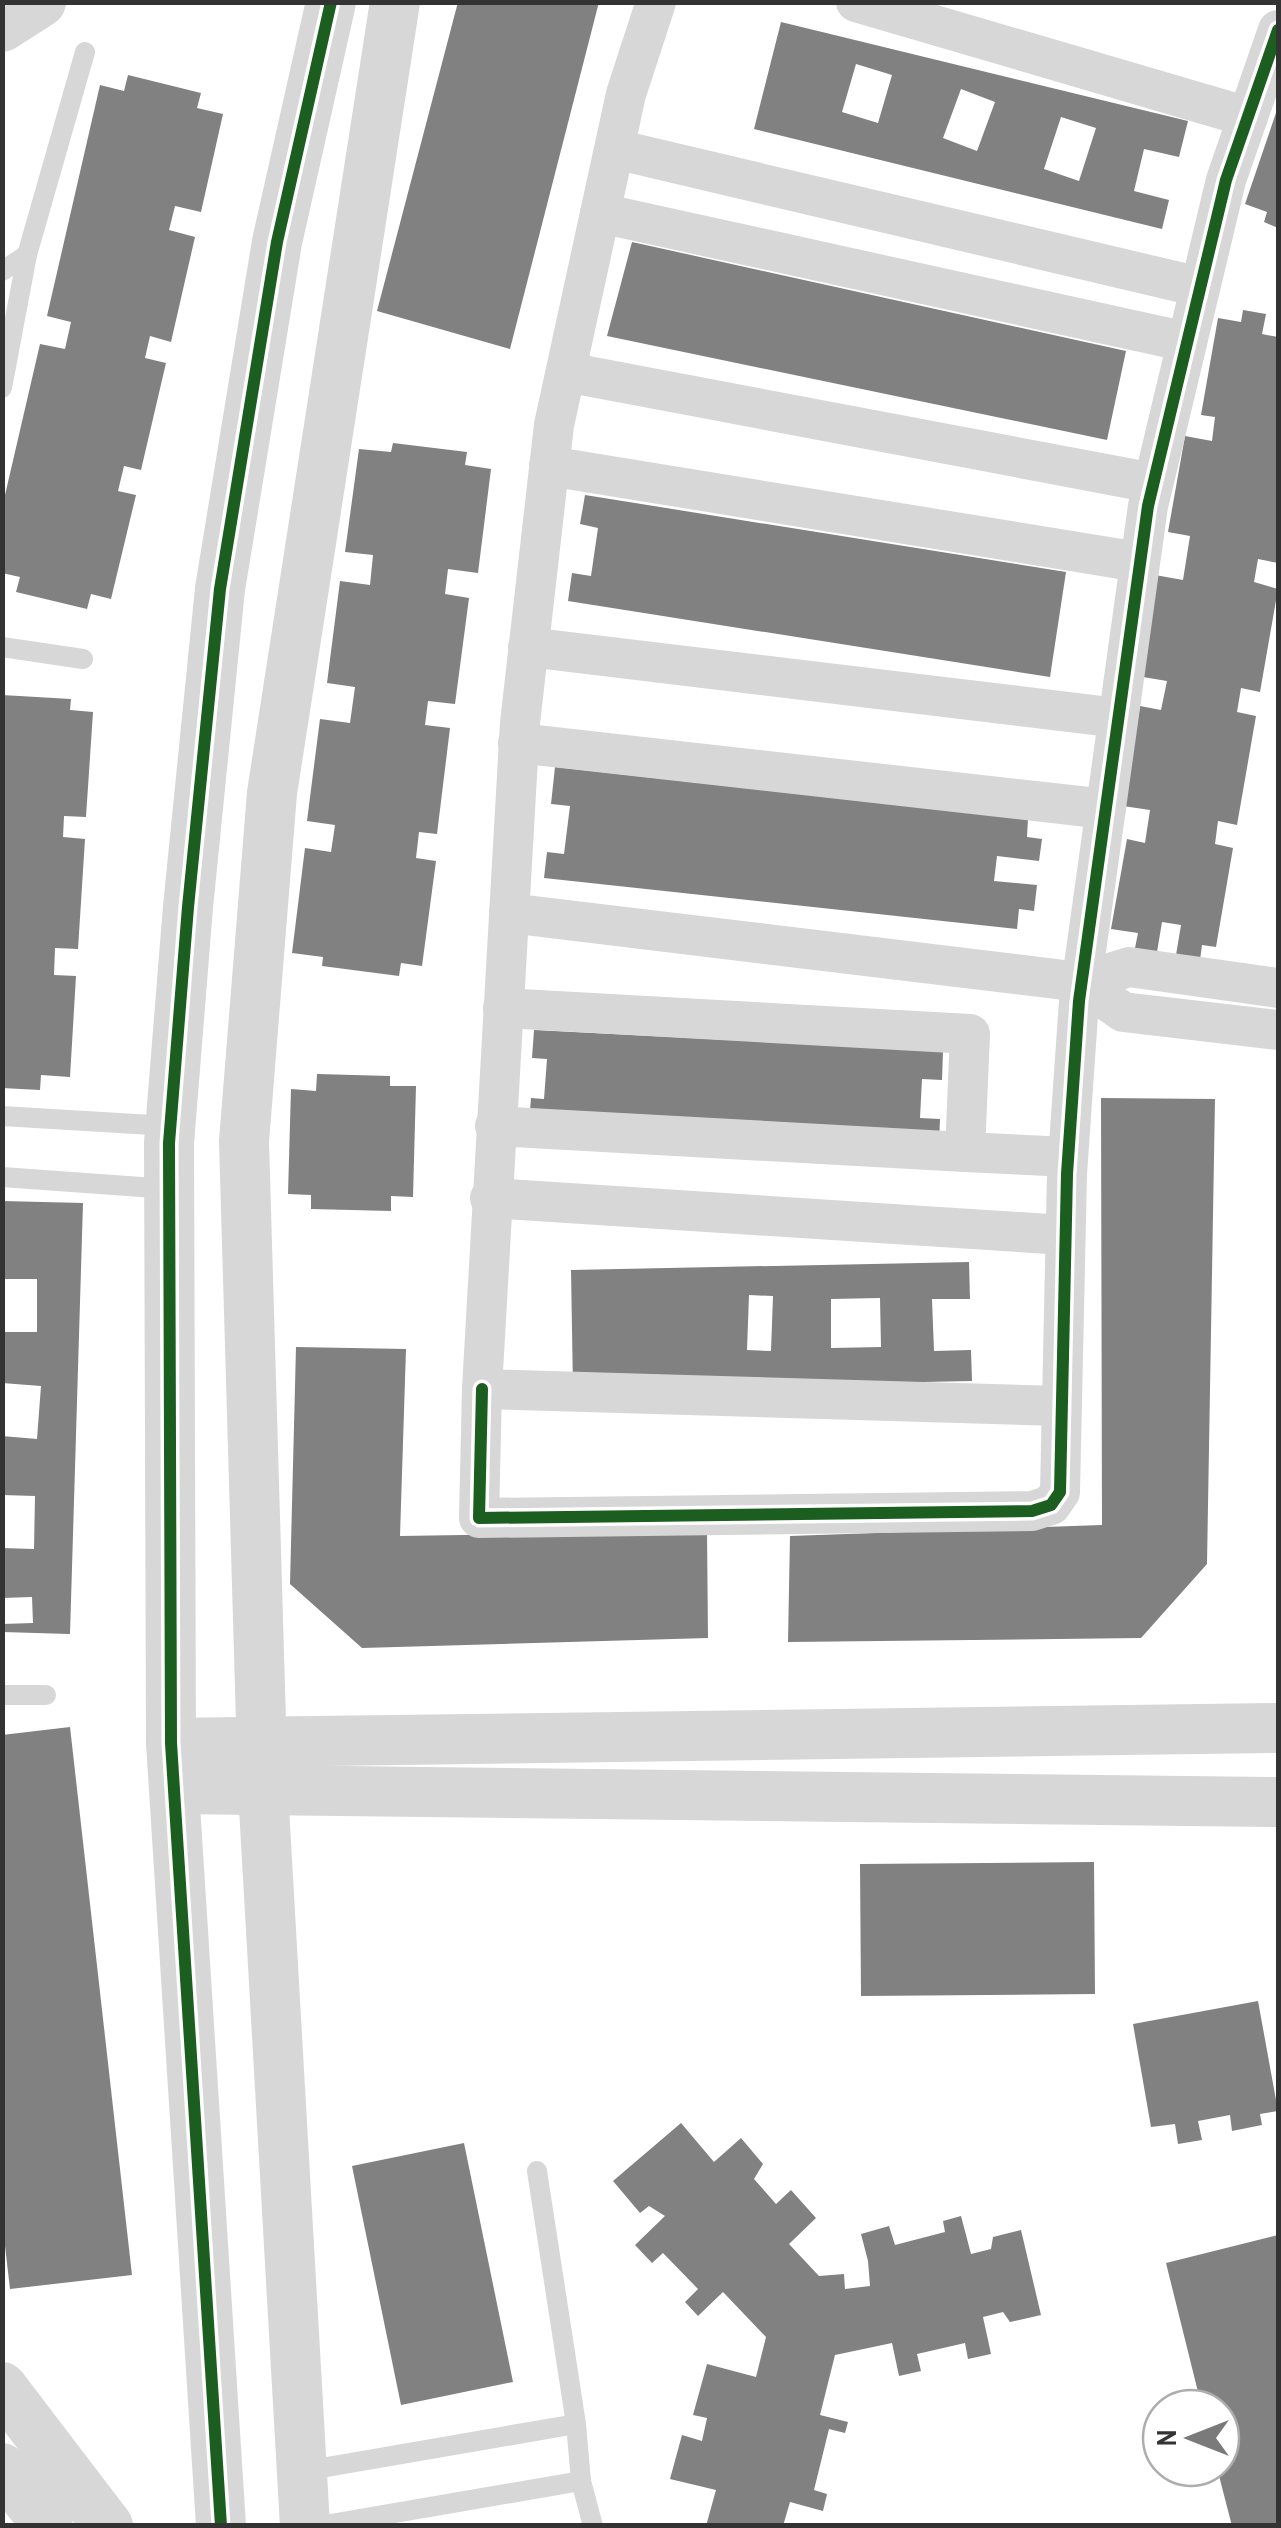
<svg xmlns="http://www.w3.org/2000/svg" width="1281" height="2528" font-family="'Archivo Narrow',sans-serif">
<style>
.building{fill:#818181;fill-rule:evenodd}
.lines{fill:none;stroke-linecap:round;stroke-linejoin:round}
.service{stroke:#d7d7d7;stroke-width:20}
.minor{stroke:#d7d7d7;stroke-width:40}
.tertiary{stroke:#d7d7d7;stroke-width:50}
.cycleway-casing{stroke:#fff;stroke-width:19}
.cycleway{stroke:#1b5e20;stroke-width:12}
</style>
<rect width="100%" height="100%" fill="#fff"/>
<!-- building -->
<g class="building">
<polygon points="458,2 599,2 510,349 377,311"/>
<path d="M 781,22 L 1188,121 L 1179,157 L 1144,149 L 1134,191 L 1169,200 L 1162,229 L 754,129 ZM 856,64 L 892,75 L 878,123 L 842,112 ZM 961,89 L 995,102 L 977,151 L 943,138 ZM 1061,117 L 1096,128 L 1079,181 L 1044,169 Z"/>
<polygon points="128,75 201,93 197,108 223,114 201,212 175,206 169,230 195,237 171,342 150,336 145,358 166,363 141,470 124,466 118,491 136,495 111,599 91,594 87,609 16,592 20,577 2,573 2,508 40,344 65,349 71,322 47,316 100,85 124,91"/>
<polygon points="1278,107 1278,228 1264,222 1267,212 1245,204"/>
<polygon points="632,242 1126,351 1107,440 607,336"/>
<polygon points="1243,310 1266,314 1262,334 1278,337 1278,563 1258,559 1254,582 1278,589 1260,692 1241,688 1237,712 1256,716 1237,825 1218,821 1215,844 1233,848 1216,947 1202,945 1200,960 1176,955 1181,925 1162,922 1157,952 1135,948 1138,933 1111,929 1127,839 1145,843 1150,810 1123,806 1140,706 1161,710 1167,681 1137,676 1155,575 1183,580 1190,536 1168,532 1185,436 1212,441 1215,417 1201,415 1218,318 1241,322"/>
<polygon points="393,443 467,452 465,465 491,469 478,573 448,569 445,594 469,598 455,704 428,701 425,725 450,728 437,834 419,832 416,858 436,861 422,966 401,963 399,976 322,966 323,957 292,953 305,848 331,852 335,825 307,821 320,719 350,723 355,687 327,683 340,581 370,585 373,555 345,552 359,449 391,452"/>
<polygon points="585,495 1066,572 1050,677 568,601 572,573 591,576 598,528 580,524"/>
<polygon points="2,695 71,699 70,710 93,712 86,817 64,816 63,837 85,839 78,949 55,948 54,975 76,976 70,1077 41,1075 40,1090 2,1088"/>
<polygon points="555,767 1028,819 1027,837 1042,839 1039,861 997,856 994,881 1037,885 1034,911 1019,909 1017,929 544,878 547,852 564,854 570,806 551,804"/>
<polygon points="534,1030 943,1051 942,1080 922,1079 920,1118 940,1119 939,1143 529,1123 531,1098 544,1099 547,1059 532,1058"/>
<polygon points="317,1074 390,1076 390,1086 416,1086 413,1197 391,1196 391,1211 311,1209 311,1195 288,1194 291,1089 316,1091"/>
<polygon points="1101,1098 1215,1099 1207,1564 1141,1638 788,1642 790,1536 1102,1525"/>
<polygon points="2,1201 83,1203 70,1634 2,1632 2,1624 33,1623 32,1597 2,1598 2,1548 34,1549 35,1496 2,1495 2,1436 37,1439 41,1386 2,1383 2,1332 37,1332 37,1279 2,1279"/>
<path d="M 969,1262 L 970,1299 L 932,1299 L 934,1351 L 971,1350 L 972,1381 L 573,1389 L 571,1270 ZM 749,1295 L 773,1296 L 771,1351 L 747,1350 ZM 880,1298 L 881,1347 L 831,1348 L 831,1299 Z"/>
<polygon points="296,1347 406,1349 400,1536 707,1531 708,1638 362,1648 290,1584"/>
<polygon points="70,1727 132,2275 10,2289 2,2220 2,1735"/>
<polygon points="1094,1862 1095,1994 861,1996 860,1864"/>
<polygon points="1258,2001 1278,2111 1260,2114 1262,2125 1232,2131 1230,2115 1198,2121 1202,2140 1178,2144 1175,2124 1151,2127 1133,2024"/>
<polygon points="681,2123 714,2162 741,2138 763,2164 754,2179 776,2204 791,2190 816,2218 789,2244 819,2276 844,2274 845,2289 870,2286 868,2261 861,2234 889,2226 895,2245 945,2232 943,2221 961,2216 971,2254 991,2249 993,2237 1021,2230 1041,2315 1010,2322 1003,2312 983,2317 991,2354 968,2359 965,2343 917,2354 921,2371 899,2376 892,2343 835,2355 820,2415 848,2422 845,2433 829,2429 814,2490 827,2494 823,2511 790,2502 783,2526 706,2526 716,2490 670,2479 682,2435 702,2441 707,2418 693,2415 707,2364 756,2377 766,2337 723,2292 698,2316 685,2302 698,2289 663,2253 652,2263 635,2245 665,2216 649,2206 640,2213 613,2181"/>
<polygon points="464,2143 513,2382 401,2405 352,2166"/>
<polygon points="1278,2235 1278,2526 1232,2526 1217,2468 1221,2468 1221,2408 1202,2408 1166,2263"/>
</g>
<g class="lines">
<!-- service -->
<g class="service">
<polyline points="2,271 27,255"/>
<polyline points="2,388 27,255 85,52"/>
<polyline points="2,647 83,659"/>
<polyline points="2,1116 169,1126"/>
<polyline points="2,1177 169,1189"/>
<polyline points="2,1695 46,1695"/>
<polyline points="537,2171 576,2424 581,2481 593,2526"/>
<polyline points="304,2471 576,2424"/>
<polyline points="319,2526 581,2481"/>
</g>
<!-- minor -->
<g class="minor">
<polyline points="656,2 626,94 554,425 520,723 482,1389 1060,1406"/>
<polyline points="856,2 1248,117"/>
<polyline points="615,149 1200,287"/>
<polyline points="600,213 1187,342"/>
<polyline points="566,372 1153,483"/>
<polyline points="549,466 1139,562"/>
<polyline points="528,647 1118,718"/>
<polyline points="518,743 1106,809"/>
<polyline points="509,913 1081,982"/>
<polyline points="1278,988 1129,967 1081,982 1123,1012 1278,1030"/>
<polyline points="503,1008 970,1034 965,1152 1068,1157"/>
<polyline points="495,1126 965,1152"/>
<polyline points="490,1198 1065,1235"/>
<polyline points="482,1389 479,1518 1032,1511 1051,1505 1060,1492 1067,1174 1079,1001 1148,506 1226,180 1278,30"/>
</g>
<!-- tertiary -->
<g class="tertiary">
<polyline points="2,27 41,2"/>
<polyline points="171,1743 1278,1728"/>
<polyline points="175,1789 1278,1802"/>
<polyline points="2,2387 108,2526"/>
<polyline points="2,2468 48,2526"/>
<polyline points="221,2526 171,1743 169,1143 188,907 220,589 277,242 331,2"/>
<polyline points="305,2526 263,1790 244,1141 272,793 395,2"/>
</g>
<defs>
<g id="cycleway">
<polyline points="482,1389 479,1518 1032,1511 1051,1505 1060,1492 1067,1174 1079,1001 1148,506 1226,180 1278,30"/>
<polyline points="221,2526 171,1743 169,1143 188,907 220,589 277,242 331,2"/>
</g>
</defs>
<!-- cycleway casing -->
<use href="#cycleway" class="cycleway-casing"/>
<!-- cycleway -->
<use href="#cycleway" class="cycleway"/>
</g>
<!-- border -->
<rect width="1281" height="2528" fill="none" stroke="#333333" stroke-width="10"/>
<!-- north arrow -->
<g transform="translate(1191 2438) rotate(270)"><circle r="48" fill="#ffffff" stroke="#adadad" stroke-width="2.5"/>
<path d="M0-8L18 38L0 25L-18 38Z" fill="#7a7a7a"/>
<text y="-15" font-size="28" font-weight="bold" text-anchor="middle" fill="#333333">N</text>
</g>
</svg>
